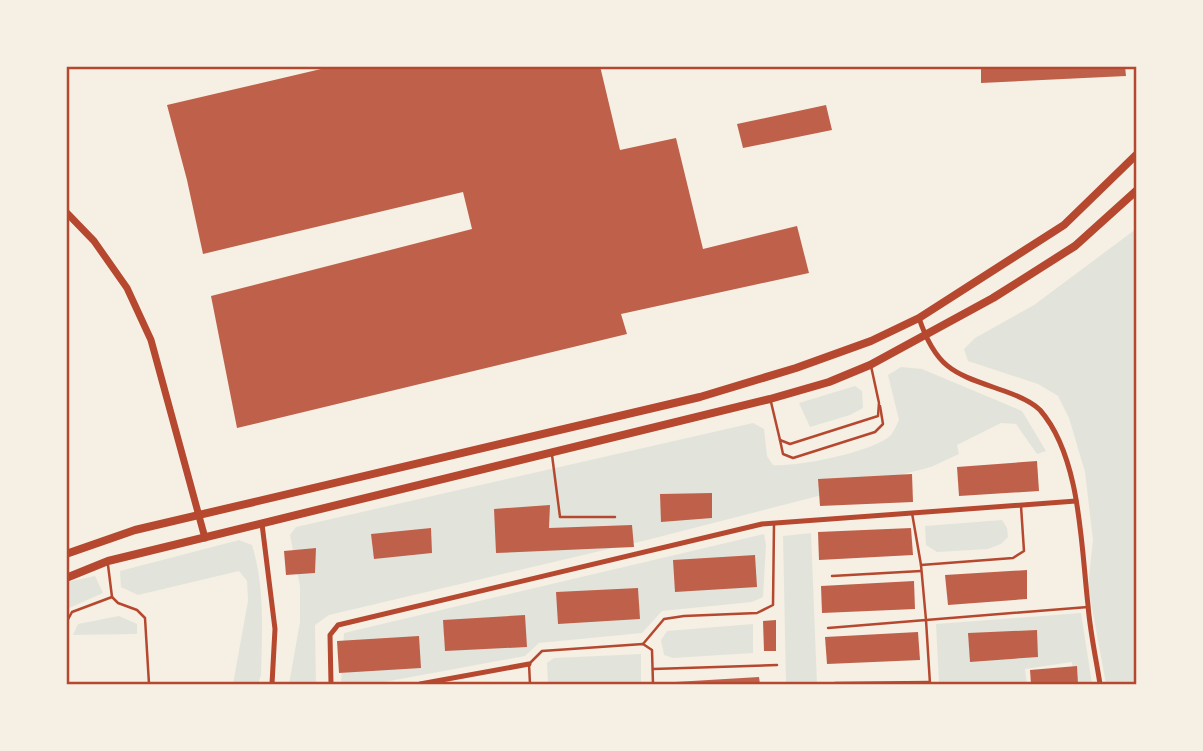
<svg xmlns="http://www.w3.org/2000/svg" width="1203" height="751" font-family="'Golos Text',sans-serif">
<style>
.green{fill:#e2e4dc}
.building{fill:#bf614a}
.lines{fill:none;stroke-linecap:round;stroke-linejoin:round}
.service{stroke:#b5482f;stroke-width:2.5}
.minor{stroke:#b5482f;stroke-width:5}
.tertiary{stroke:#b5482f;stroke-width:7}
.secondary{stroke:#b5482f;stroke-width:8}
.neatline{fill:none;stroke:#b5482f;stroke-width:2.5}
</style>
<rect width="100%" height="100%" fill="#f6efe4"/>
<!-- green -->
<g class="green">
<polygon points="1136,229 1136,684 1106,684 1088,586 1093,540 1085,472 1069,418 1058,396 1038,384 968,361 964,349 975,338 1034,305"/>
<path d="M 901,367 L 922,369 L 1022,411 L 1046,451 L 1037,454 L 1016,424 L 1001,423 L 957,445 L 959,454 L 931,467 L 647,540 L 329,615 L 315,625 L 316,684 L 289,684 L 300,622 L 300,586 L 290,535 L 296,527 L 753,423 L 764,429 L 767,456 L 773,465 C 797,467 874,452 891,435 C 894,431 897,424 899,420 L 888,375 Z"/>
<polygon points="855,386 862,391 863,408 850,415 810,427 799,403"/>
<polygon points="1002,520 1007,528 1008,537 1001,544 988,549 937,552 926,545 925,526"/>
<polygon points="811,533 817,684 786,684 783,536"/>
<polygon points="764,534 766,545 763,597 752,602 662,611 642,633 539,643 525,656 373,684 341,684 344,633"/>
<path d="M 239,540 L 252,545 C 265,587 262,631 261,675 L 258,684 L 233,684 L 248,601 L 247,581 L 239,571 L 138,595 L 121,587 L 120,571 Z"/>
<polygon points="95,576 103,593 67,609 67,582"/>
<polygon points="1081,613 1092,684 1074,684 1072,662 1025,669 1027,684 939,684 936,624"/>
<polygon points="119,616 137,624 137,634 73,635 78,624"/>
<polygon points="753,624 753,653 673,658 664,655 661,640 667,631"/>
<polygon points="641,654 641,684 548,684 547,663 554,658"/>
</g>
<!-- building -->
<g class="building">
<polygon points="320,66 600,66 620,150 676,138 703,249 797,226 809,273 621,314 627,334 237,428 211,296 472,229 463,192 203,254 187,180 167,105 321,69"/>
<polygon points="981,66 1125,66 1126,76 981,83"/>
<polygon points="826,105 832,130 743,148 737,124"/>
<polygon points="1037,461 1039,491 959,496 957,467"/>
<polygon points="912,474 913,502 820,506 818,479"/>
<polygon points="712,493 712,518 661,522 660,494"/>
<polygon points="550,505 549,528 632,525 634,547 496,553 494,509"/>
<polygon points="431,528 432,553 374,559 371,534"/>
<polygon points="911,528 913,555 819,560 818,532"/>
<polygon points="316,548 315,573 286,575 284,551"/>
<polygon points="755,555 757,587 675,592 673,560"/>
<polygon points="1027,570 1027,599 948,605 945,575"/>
<polygon points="914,581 915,609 822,613 821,586"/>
<polygon points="638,588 640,619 558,624 556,592"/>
<polygon points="525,615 527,647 445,651 443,620"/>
<polygon points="776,620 776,651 764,651 763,621"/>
<polygon points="1037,630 1038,657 970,662 968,633"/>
<polygon points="918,632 920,660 827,664 825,637"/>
<polygon points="419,636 421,668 339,673 337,641"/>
<polygon points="1077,666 1078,684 1031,684 1030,670"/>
<polygon points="759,677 760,684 675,684 675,682"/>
</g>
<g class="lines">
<!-- service -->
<g class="service">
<polyline points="771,402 780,440 790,444 878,416 879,403 871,366"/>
<polyline points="780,440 783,454 793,458 875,432 883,424 880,406"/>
<polyline points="552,455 560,517 615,517"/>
<polyline points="912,513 921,565 1013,558 1024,551 1021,506"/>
<polyline points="108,565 112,597 118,603 137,610 145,618 149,684"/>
<polyline points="921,565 926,620 1088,607"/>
<polyline points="832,576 921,571"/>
<polyline points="66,623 72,612 112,597"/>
<polyline points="828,628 926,620 930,684"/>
<polyline points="643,644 664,619 684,616 757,613 773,605 774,524"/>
<polyline points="653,669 777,665"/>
<polyline points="66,671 67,684"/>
<polyline points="835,683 930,682"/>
<polyline points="530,684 529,664 542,651 643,644 652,650 653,684"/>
</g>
<!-- minor -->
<g class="minor">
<path d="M 919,318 C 937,372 957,374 1007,392 C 1018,396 1032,402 1040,410 C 1081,457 1081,546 1088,605 C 1090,632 1096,658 1100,684"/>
<polyline points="262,524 275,629 272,684"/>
<polyline points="331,684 330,635 338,625 762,524 1076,501"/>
<polyline points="420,684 529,664"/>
</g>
<!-- tertiary -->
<polyline class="tertiary" points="66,212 94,241 127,288 151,340 205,538"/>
<!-- secondary -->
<g class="secondary">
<polyline points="66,554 135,530 700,397 796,368 871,341 919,318 1064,225 1136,155"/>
<polyline points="66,578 108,561 770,399 829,382 870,365 993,298 1075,246 1136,191"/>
</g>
</g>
<!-- border -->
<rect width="1203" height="751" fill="none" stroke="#f6efe4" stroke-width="136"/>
<rect x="68" y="68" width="1067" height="615" class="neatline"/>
</svg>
